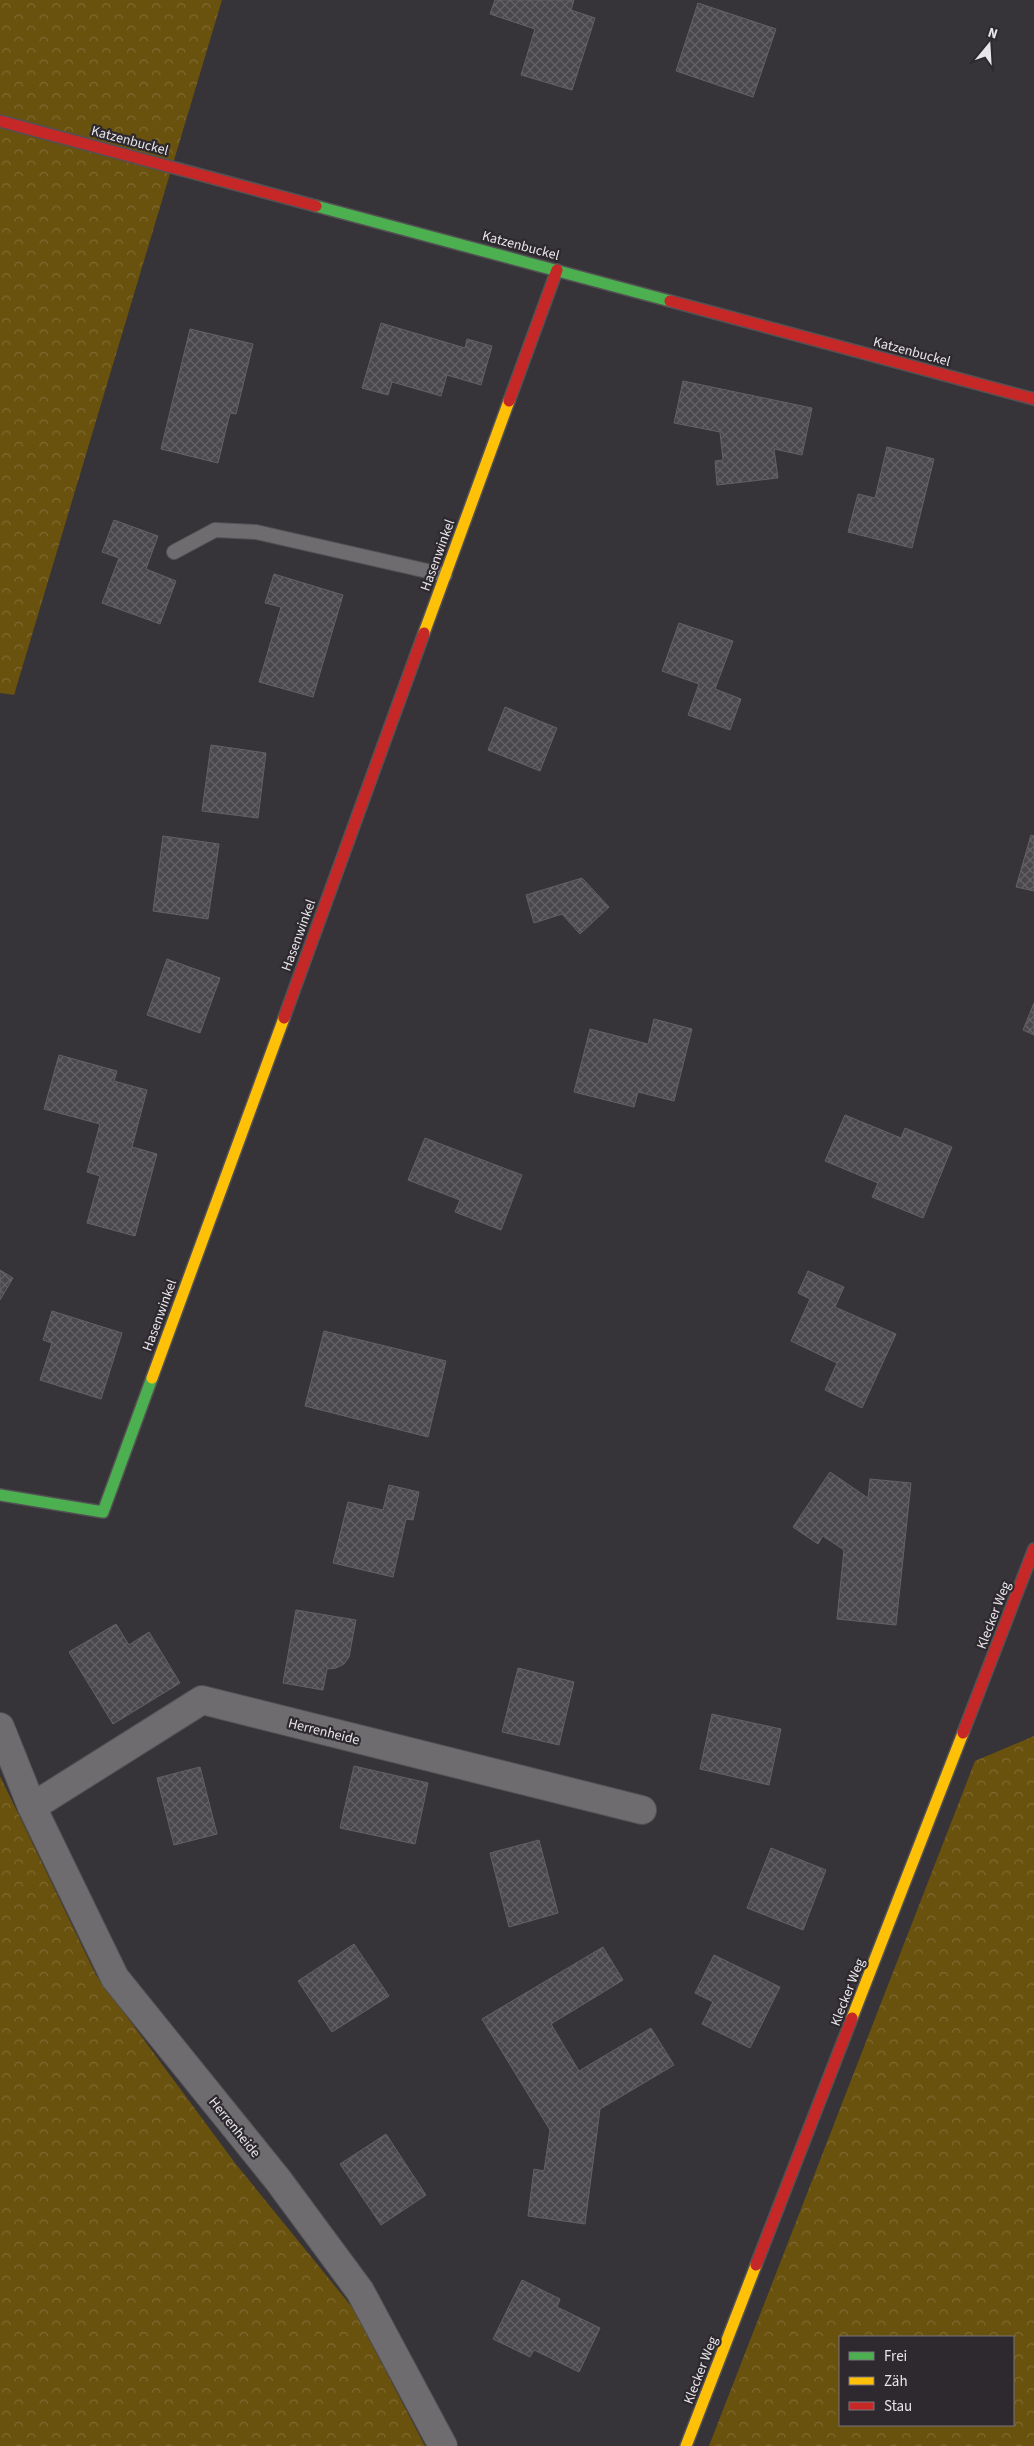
<svg xmlns="http://www.w3.org/2000/svg" width="1034" height="2446" font-family="'Source Sans 3',sans-serif">
<style>
.forest{fill:url(#forest-crowns);fill-rule:evenodd}
.building{fill:url(#building-cross-hatch);stroke:#636164}
.lines{fill:none;stroke-linecap:round;stroke-linejoin:round}
.lane-casing{stroke:#535154;stroke-width:16}
.street-casing{stroke:#535154;stroke-width:30}
.fast-casing{stroke:#535154;stroke-width:14}
.slow-casing{stroke:#535154;stroke-width:14}
.jam-casing{stroke:#535154;stroke-width:14}
.lane{stroke:#6e6c6f;stroke-width:14}
.street{stroke:#6e6c6f;stroke-width:28}
.fast{stroke:#4caf50;stroke-width:11}
.slow{stroke:#ffc107;stroke-width:11}
.jam{stroke:#c62828;stroke-width:11}
.labels{text-anchor:middle;stroke-width:4.5;stroke-linejoin:round;paint-order:stroke}
.street-label{font-size:14px;fill:#e8e6ea;stroke:#2d292f}
</style>
<defs>
<pattern id="forest-crowns" width="20" height="18" patternUnits="userSpaceOnUse" patternTransform="scale(1.25)"><rect width="20" height="18" fill="#69510e"/><path d="M2 6a3 3 0 1 1 6 0M12 15a3 3 0 1 1 6 0" fill="none" stroke="#7e6a31"/></pattern>
<pattern id="building-cross-hatch" width="8" height="8" patternUnits="userSpaceOnUse" patternTransform="scale(1.25)"><rect width="8" height="8" fill="#4a484c"/><path d="M0 0l8 8M0 8l8-8" fill="none" stroke="#646266"/></pattern>
</defs>
<rect width="100%" height="100%" fill="#363438"/>
<!-- forest -->
<g class="forest">
<polygon points="0,0 222,0 14,695 0,693"/>
<path d="M 1034,1736 L 1034,2446 L 709,2446 L 975,1761 ZM 840,2337 L 1013,2337 L 1013,2425 L 840,2425 Z"/>
<polygon points="0,1776 96,1975 235,2163 352,2307 425,2446 0,2446"/>
</g>
<!-- building -->
<g class="building">
<polygon points="495,0 574,0 571,10 595,18 572,90 521,75 535,29 490,14"/>
<polygon points="698,3 776,29 753,97 676,71"/>
<polygon points="381,323 465,348 467,339 492,346 481,385 447,375 441,396 392,382 388,395 362,388"/>
<polygon points="190,329 253,344 236,414 230,413 218,463 161,449"/>
<polygon points="683,381 812,408 802,455 774,449 778,478 717,485 715,461 723,460 720,432 674,423"/>
<polygon points="887,447 934,459 912,548 848,532 858,494 875,498"/>
<polygon points="114,520 158,536 146,569 176,581 160,624 102,603 119,558 102,552"/>
<polygon points="274,574 343,595 313,697 259,682 281,607 265,603"/>
<polygon points="679,623 733,641 715,689 741,699 730,730 688,715 699,684 662,671"/>
<polygon points="505,707 557,728 540,771 488,750"/>
<polygon points="211,745 266,753 258,818 202,811"/>
<polygon points="1031,835 1034,836 1034,891 1016,887"/>
<polygon points="163,836 219,844 208,919 153,911"/>
<polygon points="582,878 609,907 580,934 562,914 534,923 526,895"/>
<polygon points="167,959 220,978 200,1033 147,1015"/>
<polygon points="1034,1003 1034,1035 1023,1030"/>
<polygon points="654,1019 692,1029 674,1101 638,1092 634,1107 574,1092 590,1029 648,1044"/>
<polygon points="59,1055 117,1071 114,1081 147,1090 132,1147 157,1154 135,1236 87,1223 100,1176 87,1172 100,1124 44,1109"/>
<polygon points="845,1115 901,1138 905,1128 952,1147 923,1218 872,1197 878,1183 825,1161"/>
<polygon points="425,1138 522,1175 501,1230 455,1212 460,1200 408,1180"/>
<polygon points="0,1270 13,1278 0,1300"/>
<polygon points="808,1271 844,1287 835,1307 896,1334 862,1408 825,1390 837,1363 791,1341 810,1299 798,1293"/>
<polygon points="52,1311 122,1333 101,1399 40,1380 52,1343 43,1340"/>
<polygon points="324,1331 446,1361 428,1437 305,1406"/>
<polygon points="830,1472 868,1498 870,1479 911,1483 896,1625 837,1619 844,1550 823,1536 818,1544 793,1527"/>
<polygon points="389,1485 419,1492 413,1520 406,1519 393,1577 333,1563 348,1502 383,1510"/>
<polygon points="296,1610 356,1620 349,1657 344,1664 336,1668 327,1669 323,1690 283,1683"/>
<polygon points="116,1624 129,1645 149,1632 180,1683 113,1724 69,1652"/>
<polygon points="518,1668 574,1682 559,1745 502,1732"/>
<polygon points="712,1714 781,1729 769,1785 700,1769"/>
<polygon points="354,1766 428,1783 415,1844 340,1828"/>
<polygon points="200,1767 217,1834 174,1845 157,1778"/>
<polygon points="539,1840 558,1913 509,1927 490,1853"/>
<polygon points="771,1848 826,1870 803,1930 747,1908"/>
<polygon points="354,1944 389,1996 332,2032 298,1981"/>
<polygon points="603,1947 623,1980 551,2024 579,2071 651,2028 674,2065 600,2109 585,2224 528,2216 534,2169 544,2171 550,2130 482,2019"/>
<polygon points="714,1955 780,1987 750,2048 702,2024 713,2002 695,1993"/>
<polygon points="386,2134 426,2195 381,2225 340,2164"/>
<polygon points="522,2280 560,2299 557,2307 600,2328 579,2372 534,2350 530,2357 493,2339"/>
</g>
<g class="lines">
<defs>
<polyline id="lane" points="174,552 215,530 256,532 445,575"/>
<g id="street">
<polyline points="0,1727 32,1807 115,1978 278,2180 360,2291 443,2446"/>
<polyline points="32,1807 202,1700 642,1810"/>
</g>
<g id="fast">
<polyline points="316,206 670,301"/>
<polyline points="0,1495 103,1512 152,1378"/>
</g>
<g id="slow">
<polyline points="424,633 509,401"/>
<polyline points="152,1378 284,1018"/>
<polyline points="852,2018 963,1733"/>
<polyline points="686,2446 756,2265"/>
</g>
<g id="jam">
<polyline points="0,121 316,206"/>
<polyline points="670,301 1034,399"/>
<polyline points="509,401 557,270"/>
<polyline points="284,1018 424,633"/>
<polyline points="963,1733 1034,1549"/>
<polyline points="756,2265 852,2018"/>
</g>
</defs>
<!-- lane casing -->
<use href="#lane" class="lane-casing"/>
<!-- street casing -->
<use href="#street" class="street-casing"/>
<!-- fast casing -->
<use href="#fast" class="fast-casing"/>
<!-- slow casing -->
<use href="#slow" class="slow-casing"/>
<!-- jam casing -->
<use href="#jam" class="jam-casing"/>
<!-- lane -->
<use href="#lane" class="lane"/>
<!-- street -->
<use href="#street" class="street"/>
<!-- fast -->
<use href="#fast" class="fast"/>
<!-- slow -->
<use href="#slow" class="slow"/>
<!-- jam -->
<use href="#jam" class="jam"/>
</g>
<g class="labels">
<!-- street labels -->
<g class="street-label">
<text transform="translate(130 140) rotate(15)" y="5">Katzenbuckel</text>
<text transform="translate(521 245) rotate(15)" y="5">Katzenbuckel</text>
<text transform="translate(912 351) rotate(15)" y="5">Katzenbuckel</text>
<text transform="translate(437 555) rotate(-70)" y="5">Hasenwinkel</text>
<text transform="translate(298 935) rotate(-70)" y="5">Hasenwinkel</text>
<text transform="translate(159 1315) rotate(-70)" y="5">Hasenwinkel</text>
<text transform="translate(993 1615) rotate(-69)" y="5">Klecker Weg</text>
<text transform="translate(324 1731) rotate(14)" y="5">Herrenheide</text>
<text transform="translate(847 1992) rotate(-69)" y="5">Klecker Weg</text>
<text transform="translate(235 2127) rotate(51)" y="5">Herrenheide</text>
<text transform="translate(700 2370) rotate(-69)" y="5">Klecker Weg</text>
</g>
</g>
<!-- legend -->
<rect x="839" y="2336" width="175" height="90" fill="#2d292f" stroke="#78757a"/>
<rect x="849" y="2352" width="25" height="8" fill="#4caf50" stroke="#78757a"/>
<text x="884" y="2361" font-size="15" fill="#e8e6ea">Frei</text>
<rect x="849" y="2377" width="25" height="8" fill="#ffc107" stroke="#78757a"/>
<text x="884" y="2386" font-size="15" fill="#e8e6ea">Zäh</text>
<rect x="849" y="2402" width="25" height="8" fill="#c62828" stroke="#78757a"/>
<text x="884" y="2411" font-size="15" fill="#e8e6ea">Stau</text>
<!-- north arrow -->
<g transform="translate(989 45) rotate(18)" stroke="#2d292f" stroke-width="4" paint-order="stroke">
<path d="M0-4L9 19L0 12L-9 19Z" fill="#e8e6ea"/>
<text y="-8" font-size="14" font-weight="bold" text-anchor="middle" fill="#e8e6ea">N</text>
</g>
</svg>
